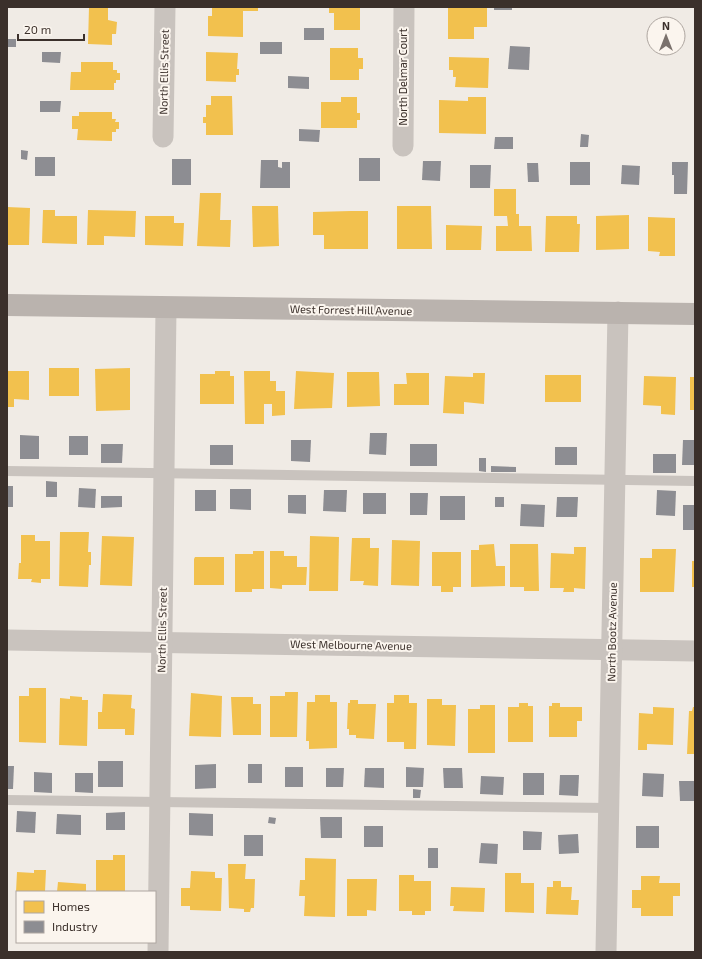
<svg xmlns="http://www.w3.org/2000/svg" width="702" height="959" font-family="'Exo 2',sans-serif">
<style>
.homes{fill:#f2c14e}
.industry{fill:#8d8d92}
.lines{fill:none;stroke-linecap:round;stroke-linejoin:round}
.service{stroke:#c9c3be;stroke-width:10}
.minor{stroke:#c9c3be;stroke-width:21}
.secondary{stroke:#bab3ae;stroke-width:22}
.labels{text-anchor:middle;stroke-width:4;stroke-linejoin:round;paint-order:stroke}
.street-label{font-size:11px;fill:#3b302b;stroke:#fbf5ee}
</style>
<rect width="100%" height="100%" fill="#f0ebe5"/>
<!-- homes -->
<g class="homes">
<polygon points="89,7 108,7 108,20 117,22 116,34 112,34 112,45 88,44"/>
<polygon points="212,7 258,7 258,11 243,11 243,37 208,36 208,16 212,16"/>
<polygon points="329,7 360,7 360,30 334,30 334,13 329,13"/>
<polygon points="448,7 487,8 487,27 474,27 474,39 448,39"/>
<polygon points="330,48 358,48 358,58 363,58 363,69 359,69 359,80 330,80"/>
<polygon points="206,52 238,53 237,69 239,69 239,75 236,75 236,82 206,81"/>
<polygon points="449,57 489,58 488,88 455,87 456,77 453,77 453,70 449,70"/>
<polygon points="81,62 113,62 113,70 117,70 117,73 120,73 120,80 116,80 116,83 114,83 114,90 70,90 71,72 81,72"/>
<polygon points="211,96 232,96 233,135 206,135 206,123 203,123 203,117 206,117 206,105 211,105"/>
<polygon points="341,97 357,97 357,113 360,113 360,120 357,120 357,128 321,128 321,102 341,102"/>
<polygon points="468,97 486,97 486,134 439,133 439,100 468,101"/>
<polygon points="79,112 112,112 112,119 116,119 115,122 119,122 119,129 116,129 116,132 112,132 112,141 77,140 78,129 72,129 72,116 79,116"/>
<polygon points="494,189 516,189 516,214 519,214 519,226 531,226 532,251 496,251 496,226 508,226 507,216 494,216"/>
<polygon points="200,193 221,193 220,220 231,220 230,247 197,246"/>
<polygon points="252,206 278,206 279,246 253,247"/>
<polygon points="397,206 431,206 432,249 397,249"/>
<polygon points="7,207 30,208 29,245 7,245"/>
<polygon points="43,210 55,210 55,216 77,216 77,244 42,243"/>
<polygon points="88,210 136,211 135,237 104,236 104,245 87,245"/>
<polygon points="351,211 368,211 368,249 324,249 324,235 313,235 313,212"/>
<polygon points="629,215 629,249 596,250 596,216"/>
<polygon points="145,216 174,216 174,223 184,223 183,246 145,245"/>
<polygon points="546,216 577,216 577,224 580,224 579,252 545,252"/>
<polygon points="648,217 675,218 675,256 659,256 660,252 648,251"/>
<polygon points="446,225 482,226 481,250 446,250"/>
<rect x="49" y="368" width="30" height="28"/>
<polygon points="130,368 130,410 96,411 95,369"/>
<polygon points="7,371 29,371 29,400 14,399 14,407 7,407"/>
<polygon points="215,371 230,371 230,376 234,376 234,404 200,404 200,374 215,374"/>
<polygon points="244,371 270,371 270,381 276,381 276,391 285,391 285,415 272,416 272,404 264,404 264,424 245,424"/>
<polygon points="296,371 334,373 332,408 294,409"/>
<polygon points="347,372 379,372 380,406 347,407"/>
<polygon points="406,373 429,373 429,405 394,405 394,384 407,384"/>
<polygon points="473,373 485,373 484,404 464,402 464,414 443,413 445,376 473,377"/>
<rect x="545" y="375" width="36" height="27"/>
<polygon points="644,376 676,377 675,415 661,414 661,406 643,405"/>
<rect x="690" y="377" width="5" height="33"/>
<polygon points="60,532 89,532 88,552 91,552 91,565 89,565 88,587 59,586"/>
<polygon points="21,535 35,535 35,541 50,541 50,579 41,579 41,583 31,582 32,579 18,579 19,563 21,563"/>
<polygon points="102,536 134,537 132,586 100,585"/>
<polygon points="310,536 339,537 338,591 309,591"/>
<polygon points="352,538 370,538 370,548 379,548 378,586 363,585 364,581 350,581"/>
<polygon points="392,540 420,541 419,586 391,585"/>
<polygon points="494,544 496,566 505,566 505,586 471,587 471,550 479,550 479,545"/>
<polygon points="510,544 538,544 539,591 524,591 524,587 510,587"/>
<polygon points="574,547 586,547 585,589 574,588 574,592 563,592 564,588 550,588 551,553 574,554"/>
<polygon points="652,549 676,549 674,592 640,592 640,558 652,558"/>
<polygon points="253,551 264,551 264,589 252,589 252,592 235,592 235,554 253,554"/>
<polygon points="270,551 284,551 284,556 297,556 297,567 307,567 306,585 282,585 282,589 270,588"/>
<polygon points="432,552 461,552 461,587 453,587 453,592 441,592 441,586 432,586"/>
<polygon points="195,557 224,557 224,585 194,585 194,559"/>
<rect x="692" y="561" width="3" height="26"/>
<polygon points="29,688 46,688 46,743 19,742 19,696 29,696"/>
<polygon points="285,692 298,692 297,737 270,737 270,696 285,696"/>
<polygon points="191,693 222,696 221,737 189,736"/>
<polygon points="103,694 132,695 131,708 135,709 134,735 125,735 125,729 98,729 98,712 102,712"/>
<polygon points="315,695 330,695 330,702 337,702 337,748 309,749 309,741 306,741 307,702 315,702"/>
<polygon points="394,695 409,695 409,703 417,703 416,749 404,749 404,742 387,742 387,703 394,703"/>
<polygon points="70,696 82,697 82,700 88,700 87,746 59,745 60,698 70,699"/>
<polygon points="231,697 253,697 253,704 261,704 261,735 233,735"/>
<polygon points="427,699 442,699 442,705 456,705 455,746 427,745"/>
<polygon points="350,700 358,700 358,704 376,704 374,739 356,738 356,735 349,735 349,729 347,729 348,703 350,703"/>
<polygon points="519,703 528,703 528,706 533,706 533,742 508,742 508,707 519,707"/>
<polygon points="552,703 560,703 560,707 582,707 582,721 577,721 577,737 549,737 549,706 552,706"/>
<polygon points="480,705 495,705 495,753 468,753 468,709 480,709"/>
<polygon points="653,707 674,708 673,745 647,744 647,750 638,750 639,713 653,714"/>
<polygon points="693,707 695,707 695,754 687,754 689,711 692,711"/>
<polygon points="113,855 125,855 125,892 96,892 96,860 113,860"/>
<polygon points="305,858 336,859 335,917 304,916 305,896 299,896 300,880 305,880"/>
<polygon points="228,864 246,864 245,879 255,879 254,908 251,908 250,912 244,912 244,909 229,908"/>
<polygon points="34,870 46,870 45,892 16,892 17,872 34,873"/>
<polygon points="191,871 215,872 215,878 222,878 221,911 190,910 190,906 181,906 181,888 190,888"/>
<polygon points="505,873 521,873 521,883 534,883 534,913 505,912"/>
<polygon points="399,875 414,875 414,881 431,881 431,911 425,911 425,915 412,915 412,911 399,911"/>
<polygon points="641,876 660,876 659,883 680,883 680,896 673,896 673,916 641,916 641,908 632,908 632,890 641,890"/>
<polygon points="347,879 377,879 376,911 367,910 367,916 347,916"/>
<polygon points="553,881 561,881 561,887 572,887 571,900 579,900 578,915 546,914 547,887 553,887"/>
<polygon points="58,882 86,884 86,892 57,892"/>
<polygon points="451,887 485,888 484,912 453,911 454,906 450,906"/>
</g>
<!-- industry -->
<g class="industry">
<rect x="494" y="7" width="18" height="3"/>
<rect x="304" y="28" width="20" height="12"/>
<rect x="7" y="39" width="9" height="8"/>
<rect x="260" y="42" width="22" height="12"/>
<polygon points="510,46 530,47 529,70 508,69"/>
<polygon points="42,52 61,52 60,63 42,62"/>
<polygon points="288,76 309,77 309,89 288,88"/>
<polygon points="40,101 61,101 60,112 40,112"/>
<polygon points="299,129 320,130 319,142 299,141"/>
<polygon points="581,134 589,135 588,147 580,147"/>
<polygon points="495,137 513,137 513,149 494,149"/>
<polygon points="21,150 28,151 27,160 21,159"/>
<rect x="35" y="157" width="20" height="19"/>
<rect x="359" y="158" width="21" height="23"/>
<rect x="172" y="159" width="19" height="26"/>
<polygon points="261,160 278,160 278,167 282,168 282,162 290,162 290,188 260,188"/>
<polygon points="423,161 441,161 440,181 422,180"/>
<rect x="570" y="162" width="20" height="23"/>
<polygon points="672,162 688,162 687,194 674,194 674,175 672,175"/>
<polygon points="527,163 538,163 539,182 528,182"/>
<polygon points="470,165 491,165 490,188 470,188"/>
<polygon points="622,165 640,166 639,185 621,184"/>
<polygon points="370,433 387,433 386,455 369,454"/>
<polygon points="20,435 39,436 39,459 20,459"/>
<rect x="69" y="436" width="19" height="19"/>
<polygon points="291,440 311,440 310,462 291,461"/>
<polygon points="683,440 695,440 695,465 682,465"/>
<polygon points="101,444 123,444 122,463 101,463"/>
<rect x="410" y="444" width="27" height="22"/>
<rect x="210" y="445" width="23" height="20"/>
<rect x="555" y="447" width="22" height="18"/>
<rect x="653" y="454" width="23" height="19"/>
<polygon points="479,458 486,458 486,472 479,471"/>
<polygon points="491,466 516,467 516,472 491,472"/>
<polygon points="46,481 57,482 57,497 46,497"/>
<rect x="7" y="486" width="6" height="21"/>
<polygon points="79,488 96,489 95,508 78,507"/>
<polygon points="230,489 251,489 251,510 230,509"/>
<rect x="195" y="490" width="21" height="21"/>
<polygon points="324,490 347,490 346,512 323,511"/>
<polygon points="657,490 676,491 675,516 656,515"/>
<rect x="363" y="493" width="23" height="21"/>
<polygon points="410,493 428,493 427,515 410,515"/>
<polygon points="288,495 306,495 306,514 288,513"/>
<polygon points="101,496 122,496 122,507 101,508"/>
<rect x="440" y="496" width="25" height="24"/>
<rect x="495" y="497" width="9" height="10"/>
<polygon points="557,497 578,497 577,517 556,517"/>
<polygon points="521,504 545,505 544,527 520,526"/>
<rect x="683" y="505" width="12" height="25"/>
<rect x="98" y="761" width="25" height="26"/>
<polygon points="216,764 216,788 195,789 195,765"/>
<rect x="248" y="764" width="14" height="19"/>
<polygon points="7,766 14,766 13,789 7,789"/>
<rect x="285" y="767" width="18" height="20"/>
<polygon points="406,767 424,768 423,787 406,787"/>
<polygon points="326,768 344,768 343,787 326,787"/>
<polygon points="365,768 384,768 384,788 364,787"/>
<polygon points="443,768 462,768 463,788 444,788"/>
<polygon points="34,772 52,773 52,793 34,792"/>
<polygon points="75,773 93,773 93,793 75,792"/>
<rect x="523" y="773" width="21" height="22"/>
<polygon points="643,773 664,774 663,797 642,796"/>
<polygon points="560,775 579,775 578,796 559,795"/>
<polygon points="481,776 504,777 503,795 480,794"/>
<polygon points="679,781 695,781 695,801 680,801"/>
<polygon points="413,789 421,790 420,798 413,798"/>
<polygon points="17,811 36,812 35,833 16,832"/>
<polygon points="125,812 125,830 106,830 106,813"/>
<polygon points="189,813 213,814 213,836 189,835"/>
<polygon points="57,814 81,815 81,835 56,834"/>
<polygon points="269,817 276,818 275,824 268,823"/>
<polygon points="320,817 342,817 342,838 321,838"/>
<rect x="364" y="826" width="19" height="21"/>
<rect x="636" y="826" width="23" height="22"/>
<polygon points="523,831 542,832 541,850 523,850"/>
<polygon points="578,834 579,853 559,854 558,835"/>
<rect x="244" y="835" width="19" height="21"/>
<polygon points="481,843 498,844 497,864 479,863"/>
<rect x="428" y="848" width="10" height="20"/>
</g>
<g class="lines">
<!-- service -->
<g class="service">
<polyline points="7,471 695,481"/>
<polyline points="7,800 609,808"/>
</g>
<!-- minor -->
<g class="minor">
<polyline points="163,137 165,7"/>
<polyline points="403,146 404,7"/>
<polyline points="7,640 695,651"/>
<polyline points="158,952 166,308"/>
<polyline points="606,952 618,312"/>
</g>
<!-- secondary -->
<polyline class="secondary" points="7,305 695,314"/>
</g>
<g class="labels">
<!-- street labels -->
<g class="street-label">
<text transform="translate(164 72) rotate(-89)" y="4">North Ellis Street</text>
<text transform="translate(403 77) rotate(-90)" y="4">North Delmar Court</text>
<text transform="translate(351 310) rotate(1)" y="4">West Forrest Hill Avenue</text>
<text transform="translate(162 630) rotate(-89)" y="4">North Ellis Street</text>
<text transform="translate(612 632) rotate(-89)" y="4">North Bootz Avenue</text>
<text transform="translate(351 645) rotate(1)" y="4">West Melbourne Avenue</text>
</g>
</g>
<!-- border -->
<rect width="702" height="959" fill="none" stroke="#3b302b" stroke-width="16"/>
<!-- legend -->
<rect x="16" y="891" width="140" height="52" fill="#fbf5ee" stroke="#aea6a0"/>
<rect x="24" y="901" width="20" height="12" fill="#f2c14e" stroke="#aea6a0"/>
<text x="52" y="911" font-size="12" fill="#3b302b">Homes</text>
<rect x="24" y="921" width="20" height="12" fill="#8d8d92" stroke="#aea6a0"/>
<text x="52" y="931" font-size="12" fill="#3b302b">Industry</text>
<!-- north arrow -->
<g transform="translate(666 36)"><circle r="19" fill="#fbf5ee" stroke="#aea6a0"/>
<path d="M0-3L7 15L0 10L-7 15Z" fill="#7a716c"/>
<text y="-6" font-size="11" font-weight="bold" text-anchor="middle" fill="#3b302b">N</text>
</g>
<!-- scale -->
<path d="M18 34v6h66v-6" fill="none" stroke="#3b302b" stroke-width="2"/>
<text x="24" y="34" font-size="12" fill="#3b302b" stroke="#fbf5ee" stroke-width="3" paint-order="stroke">20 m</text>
</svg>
